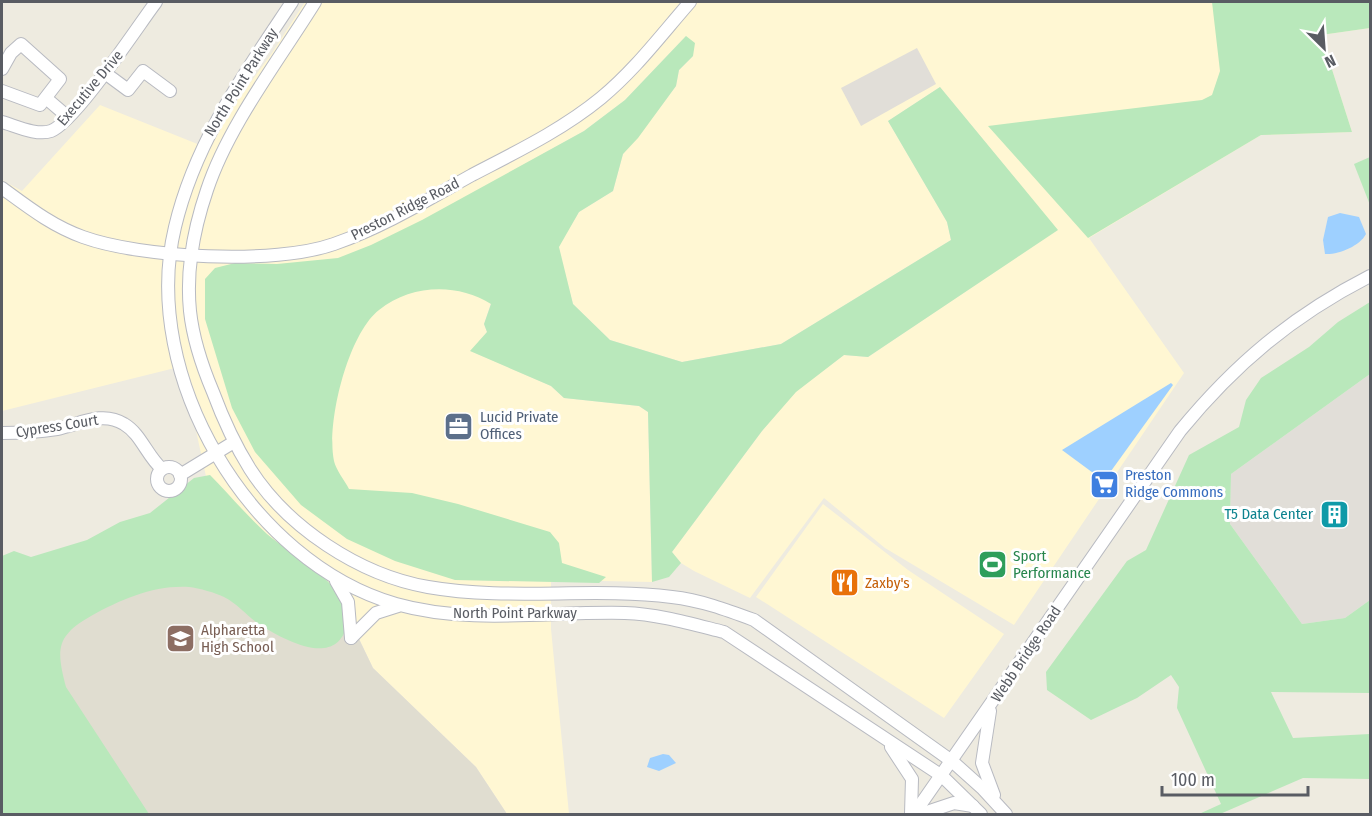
<svg xmlns="http://www.w3.org/2000/svg" width="1372" height="816" font-family="'Fira Sans Condensed',sans-serif">
<style>
.commercial{fill:#fff7d3}
.industrial{fill:#e1ded8}
.education{fill:#e0ddd0}
.green{fill:#b9e8bb}
.water{fill:#9ed0ff}
.lines{fill:none;stroke-linecap:round;stroke-linejoin:round}
.minor-casing{stroke:#b8bac1;stroke-width:14}
.minor{stroke:#fff;stroke-width:12}
.labels{text-anchor:middle;stroke-width:6;stroke-linejoin:round;paint-order:stroke}
.street-label{font-size:15px;fill:#595c63;stroke:#fff}
.service-label{font-size:15px;fill:#4e5e75;stroke:#fff;text-anchor:start}
.shop-label{font-size:15px;fill:#366cbe;stroke:#fff;text-anchor:start}
.culture-label{font-size:15px;fill:#0d838f;stroke:#fff;text-anchor:end}
.leisure-label{font-size:15px;fill:#27864d;stroke:#fff;text-anchor:start}
.food-label{font-size:15px;fill:#c56008;stroke:#fff;text-anchor:start}
.education-label{font-size:15px;fill:#785e54;stroke:#fff;text-anchor:start}
</style>
<rect width="100%" height="100%" fill="#eeebe0"/>
<!-- commercial -->
<g class="commercial">
<polygon points="305,2 1370,2 1370,28 1321,35 1352,132 1261,135 1089,238 1184,373 1014,625 885,548 824,498 750,598 694,571 681,563 672,552 762,431 796,391 844,355 868,357 1057,230 940,87 888,121 947,222 951,240 781,344 682,362 610,340 573,304 558,247 579,212 613,191 623,154 659,109 676,86 679,70 693,56 686,36 625,100 584,131 460,200 496,288 484,324 487,332 471,351 551,386 564,398 639,406 648,412 652,582 551,580 551,629 569,814 507,814 476,767 373,668 336,591 270,544 207,481 190,403 179,367 2,411 2,180 22,191 100,105 210,149 217,128 272,53"/>
<polygon points="823,504 908,570 1004,634 944,718 756,597"/>
</g>
<!-- industrial -->
<g class="industrial">
<polygon points="917,48 936,84 861,126 841,88"/>
<polygon points="1370,374 1370,600 1345,618 1302,624 1230,524 1231,474"/>
</g>
<!-- education -->
<polygon class="education" points="246,524 336,591 373,668 476,767 507,814 2,814 2,611"/>
<!-- green -->
<g class="green">
<polygon points="1212,2 1370,2 1370,28 1321,35 1352,132 1261,135 1088,238 988,126 1202,100 1212,95 1220,71"/>
<path d="M 686,36 L 695,43 L 693,56 L 679,70 L 676,86 L 638,138 L 623,154 L 613,191 L 579,212 L 559,247 L 573,304 L 610,340 L 682,362 L 781,344 L 951,240 L 947,222 L 888,121 L 940,87 L 1058,230 L 868,357 L 844,355 L 796,392 L 762,431 L 672,552 L 681,563 L 669,577 L 652,582 L 648,412 L 639,406 L 564,398 L 551,386 L 470,351 L 487,332 L 484,324 L 491,304 C 457,283 412,284 379,310 C 348,334 326,423 334,461 C 336,470 345,481 349,489 L 412,493 L 458,504 L 550,532 L 559,543 L 562,563 L 606,577 L 599,583 L 455,580 L 395,561 L 347,539 L 301,505 L 255,452 L 232,408 L 205,319 L 205,279 L 215,268 L 235,263 L 277,264 L 338,258 L 371,245 L 422,220 L 584,131 L 625,100 Z"/>
<polygon points="1370,157 1370,205 1354,164"/>
<polygon points="1370,302 1370,374 1231,474 1230,524 1302,624 1345,618 1370,600 1370,693 1271,692 1293,738 1370,734 1370,779 1303,778 1220,814 1199,814 1221,804 1177,708 1179,687 1171,675 1137,698 1091,720 1047,690 1046,672 1127,561 1146,550 1189,455 1239,427 1246,400 1261,378 1309,347 1338,322"/>
<path d="M 210,475 C 229,494 247,516 267,534 C 291,554 321,570 340,595 C 346,602 349,615 347,625 C 336,669 285,640 260,625 C 248,617 238,604 224,597 C 216,593 199,588 189,587 C 154,585 122,599 91,616 C 56,636 56,649 66,687 L 149,814 L 2,814 L 2,556 L 14,551 L 31,557 L 87,540 L 120,522 L 150,513 L 194,478 Z"/>
</g>
<!-- water -->
<g class="water">
<path d="M 1340,213 L 1359,217 L 1366,234 C 1360,246 1338,255 1325,254 L 1323,240 L 1328,217 Z"/>
<polygon points="1171,383 1173,385 1106,478 1100,478 1062,450"/>
<polygon points="663,754 669,755 676,763 659,771 647,767 650,758"/>
</g>
<g class="lines">
<defs>
<g id="minor">
<path d="M 292,2 C 244,74 195,142 175,227 C 139,376 250,562 396,604 C 470,625 550,611 625,613 C 658,614 692,624 724,632 L 942,776 L 981,814"/>
<path d="M 315,2 C 279,60 228,126 207,190 C 194,228 186,271 190,311 C 193,339 202,366 213,392 C 223,419 235,445 250,469 C 287,527 359,575 428,587 C 508,601 591,587 672,597 C 700,600 727,610 754,620 L 953,762 L 982,788 L 1006,814"/>
<polyline points="2,69 11,53 21,44 60,79 40,105 2,91"/>
<polyline points="105,73 128,90 143,71 170,91"/>
<polyline points="47,99 68,117"/>
<path d="M 2,122 C 16,126 37,136 51,131 C 75,122 138,26 156,2"/>
<path d="M 2,188 C 28,207 52,226 83,237 C 141,258 275,265 334,244 C 383,227 427,200 472,175 C 516,152 562,130 601,98 C 635,70 661,35 690,2"/>
<path d="M 2,433 C 20,433 38,432 57,429 C 78,425 102,410 124,424 C 141,434 147,456 162,469"/>
<circle cx="169" cy="479" r="12"/>
<polyline points="180,475 234,442"/>
<polyline points="336,581 348,602 351,638"/>
<polyline points="351,638 376,613 398,606"/>
<polyline points="990,711 982,763 994,795"/>
<polyline points="891,747 912,779 911,814"/>
<path d="M 914,814 L 1180,431 C 1235,364 1292,316 1370,276"/>
<polyline points="921,814 954,803 973,806"/>
</g>
</defs>
<!-- minor casing -->
<use href="#minor" class="minor-casing"/>
<!-- minor -->
<use href="#minor" class="minor"/>
</g>
<!-- icons -->
<defs>
<symbol id="office-square" viewBox="-11 -11 22 22"><rect x="-9" y="-9" width="18" height="18" rx="4" fill="#5c6f8a" stroke="#fff"/><path d="M-6-3h4V-5.5h4V-3h4V5H-6ZM-1-4.5V-3h2v-1.5ZM-6 0V1H6V0Z" fill="#fff"/></symbol>
<symbol id="supermarket-square" viewBox="-11 -11 22 22"><rect x="-9" y="-9" width="18" height="18" rx="4" fill="#3f7fe0" stroke="#fff"/><path d="M-6-5.5h2.5l.6 2H6L4.5 2H-2.5L-4.4-4H-6ZM-1.5 3.2a1.3 1.3 0 1 0 .1 0ZM3 3.2a1.3 1.3 0 1 0 .1 0Z" fill="#fff"/></symbol>
<symbol id="building-square" viewBox="-11 -11 22 22"><rect x="-9" y="-9" width="18" height="18" rx="4" fill="#0f9aa8" stroke="#fff"/><path d="M-4-6H4V6H1V3H-1V6H-4ZM-2.5-4.3h1.7v1.8h-1.7ZM.8-4.3h1.7v1.8H.8ZM-2.5-1h1.7V.8h-1.7ZM.8-1h1.7V.8H.8Z" fill="#fff"/></symbol>
<symbol id="stadium-square" viewBox="-11 -11 22 22"><rect x="-9" y="-9" width="18" height="18" rx="4" fill="#2e9e5b" stroke="#fff"/><path d="M0-5a6.5 5 0 1 0 0 10a6.5 5 0 1 0 0-10ZM-3.5-1.8h7v3.6h-7Z" fill="#fff"/></symbol>
<symbol id="restaurant-square" viewBox="-11 -11 22 22"><rect x="-9" y="-9" width="18" height="18" rx="4" fill="#e8710a" stroke="#fff"/><path d="M-5-6h1v4h1v-4h1v4h1v-4h1v5L-1.5 .5V6h-2V.5L-5-1ZM5-6V6H3V1.5H1.5Q1.5-4 5-6Z" fill="#fff"/></symbol>
<symbol id="school-square" viewBox="-11 -11 22 22"><rect x="-9" y="-9" width="18" height="18" rx="4" fill="#8d6e63" stroke="#fff"/><path d="M0-5L7-2L0 1L-7-2ZM-4 1L0 2.5L4 1V4Q0 6-4 4Z" fill="#fff"/></symbol>
</defs>
<g fill-rule="evenodd">
<use href="#office-square" x="442" y="410" width="33" height="33"/>
<use href="#supermarket-square" x="1088" y="468" width="33" height="33"/>
<use href="#building-square" x="1318" y="498" width="33" height="33"/>
<use href="#stadium-square" x="976" y="548" width="33" height="33"/>
<use href="#restaurant-square" x="828" y="566" width="33" height="33"/>
<use href="#school-square" x="164" y="622" width="33" height="33"/>
</g>
<g class="labels">
<!-- street labels -->
<g class="street-label">
<text transform="translate(241 82) rotate(-58)" y="5">North Point Parkway</text>
<text transform="translate(90 88) rotate(-50)" y="5">Executive Drive</text>
<text transform="translate(405 209) rotate(-27)" y="5">Preston Ridge Road</text>
<text transform="translate(57 426) rotate(-9)" y="5">Cypress Court</text>
<text x="515" y="618">North Point Parkway</text>
<text transform="translate(1026 654) rotate(-56)" y="5">Webb Bridge Road</text>
</g>
<!-- service labels -->
<g class="service-label">
<text x="480" y="422">Lucid Private<tspan x="480" dy="17">Offices</tspan></text>
</g>
<!-- shop labels -->
<g class="shop-label">
<text x="1125" y="480">Preston<tspan x="1125" dy="17">Ridge Commons</tspan></text>
</g>
<!-- culture labels -->
<g class="culture-label">
<text x="1313" y="519">T5 Data Center</text>
</g>
<!-- leisure labels -->
<g class="leisure-label">
<text x="1013" y="561">Sport<tspan x="1013" dy="17">Performance</tspan></text>
</g>
<!-- food labels -->
<g class="food-label">
<text x="865" y="588">Zaxby's</text>
</g>
<!-- education labels -->
<g class="education-label">
<text x="201" y="635">Alpharetta<tspan x="201" dy="17">High School</tspan></text>
</g>
</g>
<!-- border -->
<rect width="1372" height="816" fill="none" stroke="#595c63" stroke-width="6"/>
<!-- north arrow -->
<g transform="translate(1324 48) rotate(155)" stroke="#ffffff" stroke-width="4.5" paint-order="stroke">
<path d="M0-4.5L10 22L0 15L-10 22Z" fill="#595c63"/>
<text y="-9" font-size="16" font-weight="bold" text-anchor="middle" fill="#595c63">N</text>
</g>
<!-- scale -->
<path d="M1162 786v9h146v-9" fill="none" stroke="#595c63" stroke-width="3"/>
<text x="1171" y="786" font-size="18" fill="#595c63" stroke="#ffffff" stroke-width="4.5" paint-order="stroke">100 m</text>
</svg>
